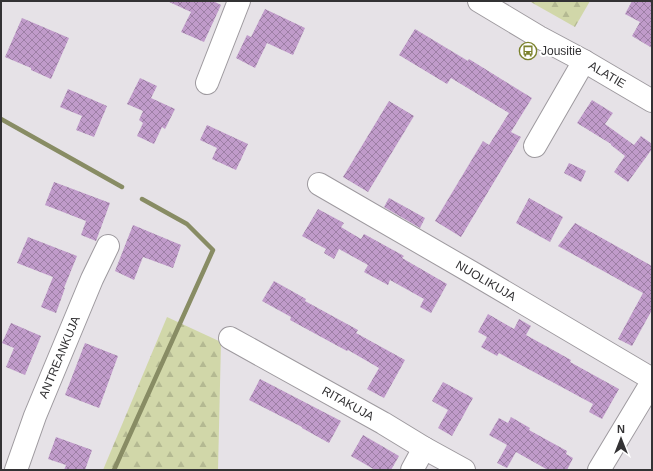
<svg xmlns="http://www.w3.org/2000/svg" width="653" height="471" font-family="Arial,sans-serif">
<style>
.forest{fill:url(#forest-firs)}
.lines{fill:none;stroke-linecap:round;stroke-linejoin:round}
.stream{stroke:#888c64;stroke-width:4.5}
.building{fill:url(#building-cross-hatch)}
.minor-casing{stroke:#9e9a9f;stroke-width:24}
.minor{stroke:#fff;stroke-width:22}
.labels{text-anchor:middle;stroke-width:4;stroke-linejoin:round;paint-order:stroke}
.poi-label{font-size:12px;fill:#333234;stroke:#fff;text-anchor:start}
.street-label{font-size:12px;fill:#333234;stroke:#fff}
</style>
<defs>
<pattern id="forest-firs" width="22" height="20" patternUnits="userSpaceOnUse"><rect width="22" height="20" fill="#d1d7a9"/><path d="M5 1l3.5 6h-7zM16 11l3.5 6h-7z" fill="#b4b992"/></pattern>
<pattern id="building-cross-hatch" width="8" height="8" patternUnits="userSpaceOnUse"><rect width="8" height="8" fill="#c09bca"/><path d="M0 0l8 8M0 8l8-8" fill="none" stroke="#9d7fa5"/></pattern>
</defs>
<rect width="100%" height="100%" fill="#e6e2e7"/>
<!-- forest -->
<g class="forest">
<polygon points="529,1 590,1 575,27"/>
<polygon points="167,317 221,342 218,470 103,470"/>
</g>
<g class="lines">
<!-- stream -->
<g class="stream">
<polyline points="1,119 122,187"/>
<polyline points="114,470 213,250 187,224 142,199"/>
</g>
</g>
<!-- building -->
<g class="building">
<polygon points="167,1 213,1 221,5 204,42 181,32 191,12"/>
<polygon points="632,1 652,1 652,48 632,36 640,22 625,14"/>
<polygon points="265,9 305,28 293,55 267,43 255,68 236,58 247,35 251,37"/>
<polygon points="22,18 69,38 51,79 31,70 31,68 5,57"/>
<polygon points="415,29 468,61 469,59 532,98 511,132 521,137 461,237 435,221 483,141 489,145 509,113 451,78 447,84 399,55"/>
<polygon points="140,78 157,86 151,98 175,109 165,129 162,127 154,144 137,136 143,123 139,120 143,111 127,104"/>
<polygon points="68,89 107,106 94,137 76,130 82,116 60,107"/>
<polygon points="592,100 613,113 605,124 634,145 641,136 652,144 652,149 628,182 614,172 625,156 611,145 611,144 577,123"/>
<polygon points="389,101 414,116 368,192 343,177"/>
<polygon points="207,125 248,144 236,170 212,159 217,148 200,140"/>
<polygon points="569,163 586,171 581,182 564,173"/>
<polygon points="54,182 110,203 96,241 81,235 86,221 45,205"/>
<polygon points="389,198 425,218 420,228 384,207"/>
<polygon points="529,198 563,217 550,242 516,223"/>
<polygon points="318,209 344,223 341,227 361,239 364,234 404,256 402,258 447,284 431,313 420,307 424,299 390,280 388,285 364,272 368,265 339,249 334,259 324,253 326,249 302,236"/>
<polygon points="575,223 652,266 652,310 632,346 618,339 643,293 558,246"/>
<polygon points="133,225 181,245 173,268 143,257 134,280 115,271"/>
<polygon points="28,237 77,256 64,288 65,288 56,313 41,307 53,277 17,263"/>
<polygon points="274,281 306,299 305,301 358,330 356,333 405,360 384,398 367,389 379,368 348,350 347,351 290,320 291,317 262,301"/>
<polygon points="488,314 514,329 519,319 531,326 526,335 571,360 570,362 619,389 602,419 589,412 593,404 499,353 497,356 481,347 487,337 478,332"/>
<polygon points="11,323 41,336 25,375 6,367 14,348 2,343"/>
<polygon points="85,343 118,356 99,408 65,395"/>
<polygon points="260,379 341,421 329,443 302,428 302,427 249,400"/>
<polygon points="443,382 473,398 452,436 438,428 448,410 432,401"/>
<polygon points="511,417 530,428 529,430 567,451 566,454 573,458 567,470 548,470 516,452 507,468 497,463 507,445 489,435 499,418 508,423"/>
<polygon points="363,435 399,456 391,470 375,470 351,456"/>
<polygon points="56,437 92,450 85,470 64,470 66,465 48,459"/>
</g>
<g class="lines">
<defs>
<g id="minor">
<path id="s1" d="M 479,1 L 539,37 L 584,61 L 652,101"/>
<polyline points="207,83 239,1"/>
<polyline points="535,146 584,61"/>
<path id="s2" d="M 319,184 L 471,272 L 652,379"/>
<path id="s3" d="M 230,338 L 383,423 L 424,448 L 464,470"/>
<path id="s4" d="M 16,470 L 35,416 L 92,279 L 108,246"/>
<polyline points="412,470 424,448"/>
<polyline points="599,470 652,382"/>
</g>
</defs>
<!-- minor casing -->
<use href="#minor" class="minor-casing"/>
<!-- minor -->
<use href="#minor" class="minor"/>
</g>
<!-- icons -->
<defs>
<symbol id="bus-ring" viewBox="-11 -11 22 22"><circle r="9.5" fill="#fff" stroke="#7b812c" stroke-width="1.5"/><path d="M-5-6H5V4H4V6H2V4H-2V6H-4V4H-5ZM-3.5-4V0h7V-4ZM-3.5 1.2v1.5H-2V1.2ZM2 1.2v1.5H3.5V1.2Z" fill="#7b812c"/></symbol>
</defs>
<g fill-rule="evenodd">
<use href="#bus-ring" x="518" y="41" width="20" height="20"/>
</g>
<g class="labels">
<!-- poi labels -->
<g class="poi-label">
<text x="541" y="55">Jousitie</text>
</g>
<!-- street labels -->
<g class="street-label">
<text dy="4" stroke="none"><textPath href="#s1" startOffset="148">ALATIE</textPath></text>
<text dy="4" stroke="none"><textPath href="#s2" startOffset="193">NUOLIKUJA</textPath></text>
<text dy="4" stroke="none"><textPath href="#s4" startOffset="121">ANTREANKUJA</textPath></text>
<text dy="4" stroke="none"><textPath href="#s3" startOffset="135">RITAKUJA</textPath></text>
</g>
</g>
<!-- border -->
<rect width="653" height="471" fill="none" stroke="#333234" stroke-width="4"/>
<!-- north arrow -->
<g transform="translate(621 439)" stroke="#ffffff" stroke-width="3" paint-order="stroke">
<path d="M0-3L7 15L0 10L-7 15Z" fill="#333234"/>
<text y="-6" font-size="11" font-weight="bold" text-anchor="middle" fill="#333234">N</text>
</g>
</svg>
